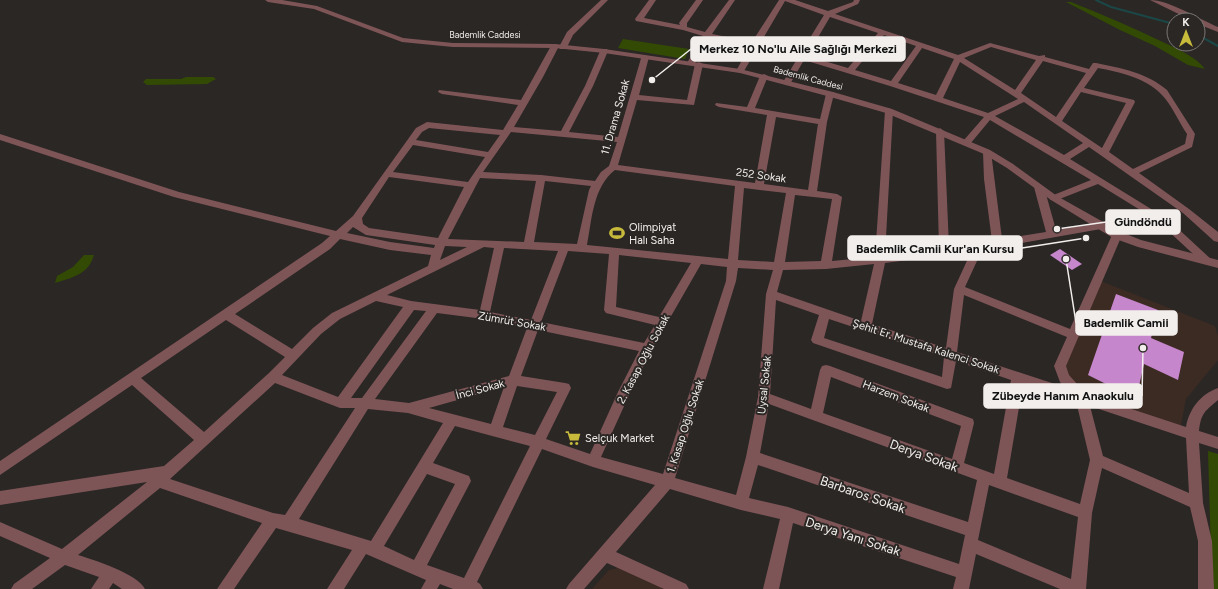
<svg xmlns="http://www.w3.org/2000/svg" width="1218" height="589" font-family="Figtree,sans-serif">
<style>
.education{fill:#3c2b23}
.green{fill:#324a04}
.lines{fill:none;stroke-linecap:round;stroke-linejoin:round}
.stream{stroke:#1b4747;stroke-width:2}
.building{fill:#c686cb}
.minor{fill:#7e5557;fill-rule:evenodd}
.tertiary{fill:#7e5557;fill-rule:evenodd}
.labels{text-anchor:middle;stroke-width:4;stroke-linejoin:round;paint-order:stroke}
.far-street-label{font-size:9px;fill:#f1eeec;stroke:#2b2725}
.street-label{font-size:11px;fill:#f1eeec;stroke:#2b2725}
.poi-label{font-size:11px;fill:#f1eeec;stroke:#2b2725;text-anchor:start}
.near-street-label{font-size:13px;fill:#f1eeec;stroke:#2b2725}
.leader{fill:none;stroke:#f1eeec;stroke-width:1.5}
.callout-dot{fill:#f1eeec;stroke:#2b2725;stroke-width:1.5}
.callout{fill:#f1eeec;stroke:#f1eeec;stroke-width:1.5}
.callout-label{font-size:12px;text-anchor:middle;font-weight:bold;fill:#111}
</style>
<rect width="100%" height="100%" fill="#2b2725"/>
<!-- education -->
<g class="education">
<polygon points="1098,280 1215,326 1218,336 1218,360 1186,399 1180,430 1081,397 1060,366"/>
<polygon points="628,566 680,589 592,589 609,570"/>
</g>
<!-- green -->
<g class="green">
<path d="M 1066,2 L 1071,2 C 1104,15 1136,29 1167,44 C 1181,51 1196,57 1205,69 L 1188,65 L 1155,46 L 1120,30 Z"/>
<polygon points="623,39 689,49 685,59 618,48"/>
<polygon points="186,77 213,77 216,79 207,84 147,85 143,82 146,79 181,79"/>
<path d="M 84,255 L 94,255 C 88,275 73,277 55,283 L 57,276 L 73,267 Z"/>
<polygon points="1208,451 1218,454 1218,589 1212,589"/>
</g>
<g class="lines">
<!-- stream -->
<g class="stream">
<polyline points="1096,0 1111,7 1174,24"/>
<polyline points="1198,35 1218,46"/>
</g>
</g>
<!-- building -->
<g class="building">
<polygon points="1060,249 1082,264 1072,270 1050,255"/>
<polygon points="1116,294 1158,310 1151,338 1184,352 1178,380 1144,364 1136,399 1088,375"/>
</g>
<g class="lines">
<!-- minor -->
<g class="minor">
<polygon points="601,0 608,0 573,35 566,49 560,49 559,47 567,32"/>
<path d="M 649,0 L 656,0 L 644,18 L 680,25 L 679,23 L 696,0 L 703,0 L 687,23 L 687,27 L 705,32 L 729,0 L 735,0 L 712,34 L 752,42 L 779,0 L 795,0 L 828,11 L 853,2 L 854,0 L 860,0 L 858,4 L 835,14 L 958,55 L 990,43 L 1039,56 L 1045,55 L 1045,57 L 1089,69 L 1093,63 L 1096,63 C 1121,68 1147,73 1167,90 L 1195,134 L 1192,147 L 1139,173 L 1189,209 L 1218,232 L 1218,242 L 1214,241 L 1183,213 L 1089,147 L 1070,159 L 1156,212 L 1173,224 L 1213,261 L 1212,264 L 1204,264 L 1165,228 L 1150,216 L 1098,184 L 1057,200 L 1051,200 L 1049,198 L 1051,196 L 1091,180 L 990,120 L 970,144 L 964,144 L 963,142 L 964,140 L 984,117 L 890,86 L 804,60 L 790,84 L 784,84 L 783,82 L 824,15 L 785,1 L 744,71 L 740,73 L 736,71 L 750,46 L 709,38 L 694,65 L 688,65 L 687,63 L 703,36 L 683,30 L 636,21 L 635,19 ZM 830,17 L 878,33 L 848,68 L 807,56 ZM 884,35 L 916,46 L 891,81 L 855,70 ZM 991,47 L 1036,60 L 1015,90 L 964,58 ZM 922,48 L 954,59 L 936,95 L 898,83 ZM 1043,61 L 1086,73 L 1056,117 L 1021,93 ZM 960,62 L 1018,99 L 988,113 L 943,98 ZM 1098,68 C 1119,72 1146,78 1161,94 C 1172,105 1178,121 1187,134 L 1185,144 L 1133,169 L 1109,152 L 1135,102 L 1134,100 L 1084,88 ZM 1081,92 L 1126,103 L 1102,148 L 1062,121 ZM 1024,102 L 1083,143 L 1064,155 L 995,116 Z"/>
<path d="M 1150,0 C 1169,0 1199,19 1218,27 L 1218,32 L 1198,24 L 1198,20 L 1191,20 Z"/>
<path d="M 552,44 L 555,44 L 559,46 L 543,77 L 514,127 L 561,131 L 585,86 L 601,49 L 607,49 L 608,51 L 593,86 L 569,132 L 618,137 L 642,55 L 645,55 L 649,57 L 639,95 L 687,100 L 695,64 L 699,62 L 703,64 L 694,105 L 637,100 L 618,165 L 755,183 L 767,115 L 719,107 L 715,105 L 716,103 L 747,107 L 760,76 L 764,74 L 768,76 L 755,108 L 820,119 L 826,94 L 830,92 L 833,92 L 834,94 L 827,122 L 817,191 L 837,194 L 842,197 L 832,261 L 875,257 L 885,111 L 889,108 L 893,111 L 885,255 L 939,248 L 936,131 L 940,128 L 944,131 L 949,247 L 992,241 L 984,179 L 983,152 L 987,149 L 991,152 L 1002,239 L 1046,232 L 1034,187 L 1039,184 L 1044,187 L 1056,230 L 1101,223 L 1106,226 L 1101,229 L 982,250 L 965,287 L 1070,329 L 1112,235 L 1113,232 L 1121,232 L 1122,235 L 1066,366 L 1069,375 L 1086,394 L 1186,427 C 1189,409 1201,394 1218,388 L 1218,400 C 1205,411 1201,413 1199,431 L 1218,437 L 1218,449 L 1199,443 L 1203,503 L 1212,541 L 1214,589 L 1198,589 L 1198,541 L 1190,507 L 1102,468 L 1092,513 L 1086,589 L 1060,589 L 976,554 L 969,589 L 953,589 L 956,577 L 793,523 L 779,589 L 763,589 L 780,519 L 741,510 L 670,489 L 616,552 L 686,584 L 689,589 L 664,589 L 607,563 L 584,589 L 566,589 L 569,584 L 655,485 L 593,467 L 542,449 L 477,582 L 480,584 L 483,589 L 453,589 L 440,584 L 437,589 L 421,589 L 426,580 L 366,554 L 344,589 L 327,589 L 352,550 L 276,528 L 234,589 L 217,589 L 262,523 L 160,488 L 78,555 C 94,560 138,574 145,589 L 122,589 L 113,583 L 109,589 L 91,589 L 99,577 L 65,565 L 32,589 L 11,589 L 14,584 L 50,558 L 0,536 L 0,522 L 62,549 L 147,482 L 0,505 L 0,491 L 164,466 L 194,440 L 132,385 L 0,475 L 0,461 L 322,243 L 330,236 L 174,197 L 0,140 L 0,134 L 179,192 L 336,231 L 353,216 L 416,128 L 427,122 L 503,130 L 518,105 L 442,94 L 438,92 L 439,90 L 521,100 ZM 776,117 L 818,124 L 808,190 L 764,184 ZM 429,128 L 500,135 L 488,152 L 416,140 L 422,132 ZM 511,132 L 617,142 L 609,166 L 601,172 L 595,181 L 541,175 L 483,172 ZM 413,145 L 485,157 L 468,182 L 393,172 ZM 615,170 L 735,186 L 728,259 L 587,245 C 592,219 593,187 615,170 ZM 389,177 L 464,187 L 438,238 L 369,228 L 363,224 L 362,218 ZM 480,178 L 536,181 L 524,242 L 448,239 ZM 545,181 L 591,186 L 589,190 L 577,244 L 534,242 ZM 744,188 L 786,193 L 774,262 L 738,260 ZM 795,195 L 832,199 L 821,261 L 785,262 ZM 353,227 L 366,235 L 435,245 L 434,248 L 390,242 L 347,233 ZM 340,239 L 390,250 L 431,255 L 428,266 L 332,313 L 313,328 L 292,349 L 235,314 L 330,249 ZM 445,246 L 467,247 L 440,260 ZM 484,247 L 494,248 L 480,310 L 411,301 L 387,295 ZM 504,248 L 558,251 L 531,320 L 490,312 ZM 568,251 L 609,254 L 604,310 L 606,313 L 610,314 L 655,325 L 644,343 L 541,322 ZM 971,252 L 954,289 L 946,348 L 872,324 L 885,263 ZM 619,255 L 691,263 L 659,317 L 616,307 ZM 701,264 L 727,267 L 726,281 L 663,474 L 601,457 L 630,393 L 651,351 ZM 874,264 L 861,321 L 777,292 L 783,270 L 826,269 ZM 738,268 L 773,270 L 766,294 L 758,397 L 746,457 L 736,495 L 675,478 L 736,281 ZM 964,295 L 1067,337 L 1054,366 L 1060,382 L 1064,387 L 957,352 ZM 776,300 L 819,315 L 811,340 L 813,343 L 947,389 L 951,388 L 956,361 L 1011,380 L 994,474 L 964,463 L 974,423 L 973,419 L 830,366 L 826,365 L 822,366 L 820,370 L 811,409 L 770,394 ZM 376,301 L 403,307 L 338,397 L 282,375 L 321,334 L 340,319 ZM 414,310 L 426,311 L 362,398 L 351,398 ZM 437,313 L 484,319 L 527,328 L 509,376 L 409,403 L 375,399 ZM 829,319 L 944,357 L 942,377 L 824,338 ZM 226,320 L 285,357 L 269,373 L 204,432 L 141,378 ZM 538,330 L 639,351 L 618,392 L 590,454 L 546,439 L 571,388 L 569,384 L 565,383 L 521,376 ZM 831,377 L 961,426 L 952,459 L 823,413 ZM 275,383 L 340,408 L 355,408 L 285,515 L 273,513 L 170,479 ZM 1023,384 L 1076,401 L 1090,460 L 1080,504 L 1007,478 ZM 517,386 L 557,392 L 535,435 L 503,427 ZM 504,387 L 491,424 L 429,408 ZM 769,404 L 977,480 L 968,522 L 760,453 ZM 1090,406 L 1186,438 L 1189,493 L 1103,456 ZM 368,409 L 408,413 L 443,423 L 371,541 L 299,519 ZM 455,426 L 530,446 L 464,578 L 427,565 L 471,481 L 469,476 L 433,463 ZM 758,465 L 965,535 L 959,564 L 788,507 L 749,498 ZM 427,474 L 455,484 L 414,560 L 384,546 ZM 989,485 L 1078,517 L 1071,579 L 978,540 Z"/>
</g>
<!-- tertiary -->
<polygon class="tertiary" points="265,0 282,0 317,6 403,38 453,43 555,44 604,49 740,69 833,92 892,109 990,150 1013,164 1057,196 1121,232 1141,240 1218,260 1218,268 1138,247 1113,238 1051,200 1007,168 984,154 886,113 827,96 740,73 604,53 555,48 453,47 402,42 314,9 268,2"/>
</g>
<!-- icons -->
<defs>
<symbol id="stadium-bare" viewBox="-9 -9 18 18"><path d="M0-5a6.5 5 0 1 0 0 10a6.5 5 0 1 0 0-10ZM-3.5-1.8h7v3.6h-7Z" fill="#c8bb3b" stroke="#2b2725" stroke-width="2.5" paint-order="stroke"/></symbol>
<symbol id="supermarket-bare" viewBox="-9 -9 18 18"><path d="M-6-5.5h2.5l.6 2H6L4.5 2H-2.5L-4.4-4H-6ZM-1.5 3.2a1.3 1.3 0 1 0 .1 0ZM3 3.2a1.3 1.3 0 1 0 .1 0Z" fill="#c8bb3b" stroke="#2b2725" stroke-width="2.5" paint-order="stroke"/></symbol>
</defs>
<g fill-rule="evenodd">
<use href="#stadium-bare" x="606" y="222" width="22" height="22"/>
<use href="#supermarket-bare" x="562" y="427" width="22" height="22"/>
</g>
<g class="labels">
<!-- far-street labels -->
<g class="far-street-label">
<text x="485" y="38">Bademlik Caddesi</text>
<text transform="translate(808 78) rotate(15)" y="3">Bademlik Caddesi</text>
</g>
<!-- street labels -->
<g class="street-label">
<text transform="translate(615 117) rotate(-74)" y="4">11. Drama Sokak</text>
<text transform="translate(761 175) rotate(8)" y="4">252 Sokak</text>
<text transform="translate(512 321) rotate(10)" y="4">Zümrüt Sokak</text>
<text transform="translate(926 346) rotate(18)" y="4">Şehit Er. Mustafa Kalenci Sokak</text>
<text transform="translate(643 359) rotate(-62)" y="4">2. Kasap Oğlu Sokak</text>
<text transform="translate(764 385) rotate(-84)" y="4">Uysal Sokak</text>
<text transform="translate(480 389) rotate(-15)" y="4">İnci Sokak</text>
<text transform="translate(896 396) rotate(21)" y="4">Harzem Sokak</text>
<text transform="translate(685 426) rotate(-72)" y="4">1. Kasap Oğlu Sokak</text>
</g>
<!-- poi labels -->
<g class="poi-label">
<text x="629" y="231">Olimpiyat<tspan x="629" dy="13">Halı Saha</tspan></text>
<text x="585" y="442">Selçuk Market</text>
</g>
<!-- near-street labels -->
<g class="near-street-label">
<text transform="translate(924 455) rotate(20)" y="5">Derya Sokak</text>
<text transform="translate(863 494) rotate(19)" y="5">Barbaros Sokak</text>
<text transform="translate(853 536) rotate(18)" y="5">Derya Yanı Sokak</text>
</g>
</g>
<!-- callouts -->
<path class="leader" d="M652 80L691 49M1057 229L1106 222M1086 238L1022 248M1066 259L1076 323M1143 348L1142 396"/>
<g class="callout-dot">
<circle cx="652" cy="80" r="4"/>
<circle cx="1057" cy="229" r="4"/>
<circle cx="1086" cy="238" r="4"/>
<circle cx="1066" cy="259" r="4"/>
<circle cx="1143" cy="348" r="4"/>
</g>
<g class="callout">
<rect x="691" y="37" width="214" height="24" rx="4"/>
<rect x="1106" y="210" width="74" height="24" rx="4"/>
<rect x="848" y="236" width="174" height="24" rx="4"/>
<rect x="1076" y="311" width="101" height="24" rx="4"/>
<rect x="984" y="384" width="158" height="24" rx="4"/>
</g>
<g class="callout-label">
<text x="798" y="53">Merkez 10 No'lu Aile Sağlığı Merkezi</text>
<text x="1143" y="226">Gündöndü</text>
<text x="935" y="253">Bademlik Camii Kur'an Kursu</text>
<text x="1126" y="327">Bademlik Camii</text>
<text x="1063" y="400">Zübeyde Hanım Anaokulu</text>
</g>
<!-- north arrow -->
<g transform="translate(1186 32)"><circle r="19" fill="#2b2725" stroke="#7a7775"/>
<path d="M0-3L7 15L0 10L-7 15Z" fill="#c8bb3b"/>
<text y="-6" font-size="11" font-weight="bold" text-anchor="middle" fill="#f1eeec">K</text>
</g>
</svg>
